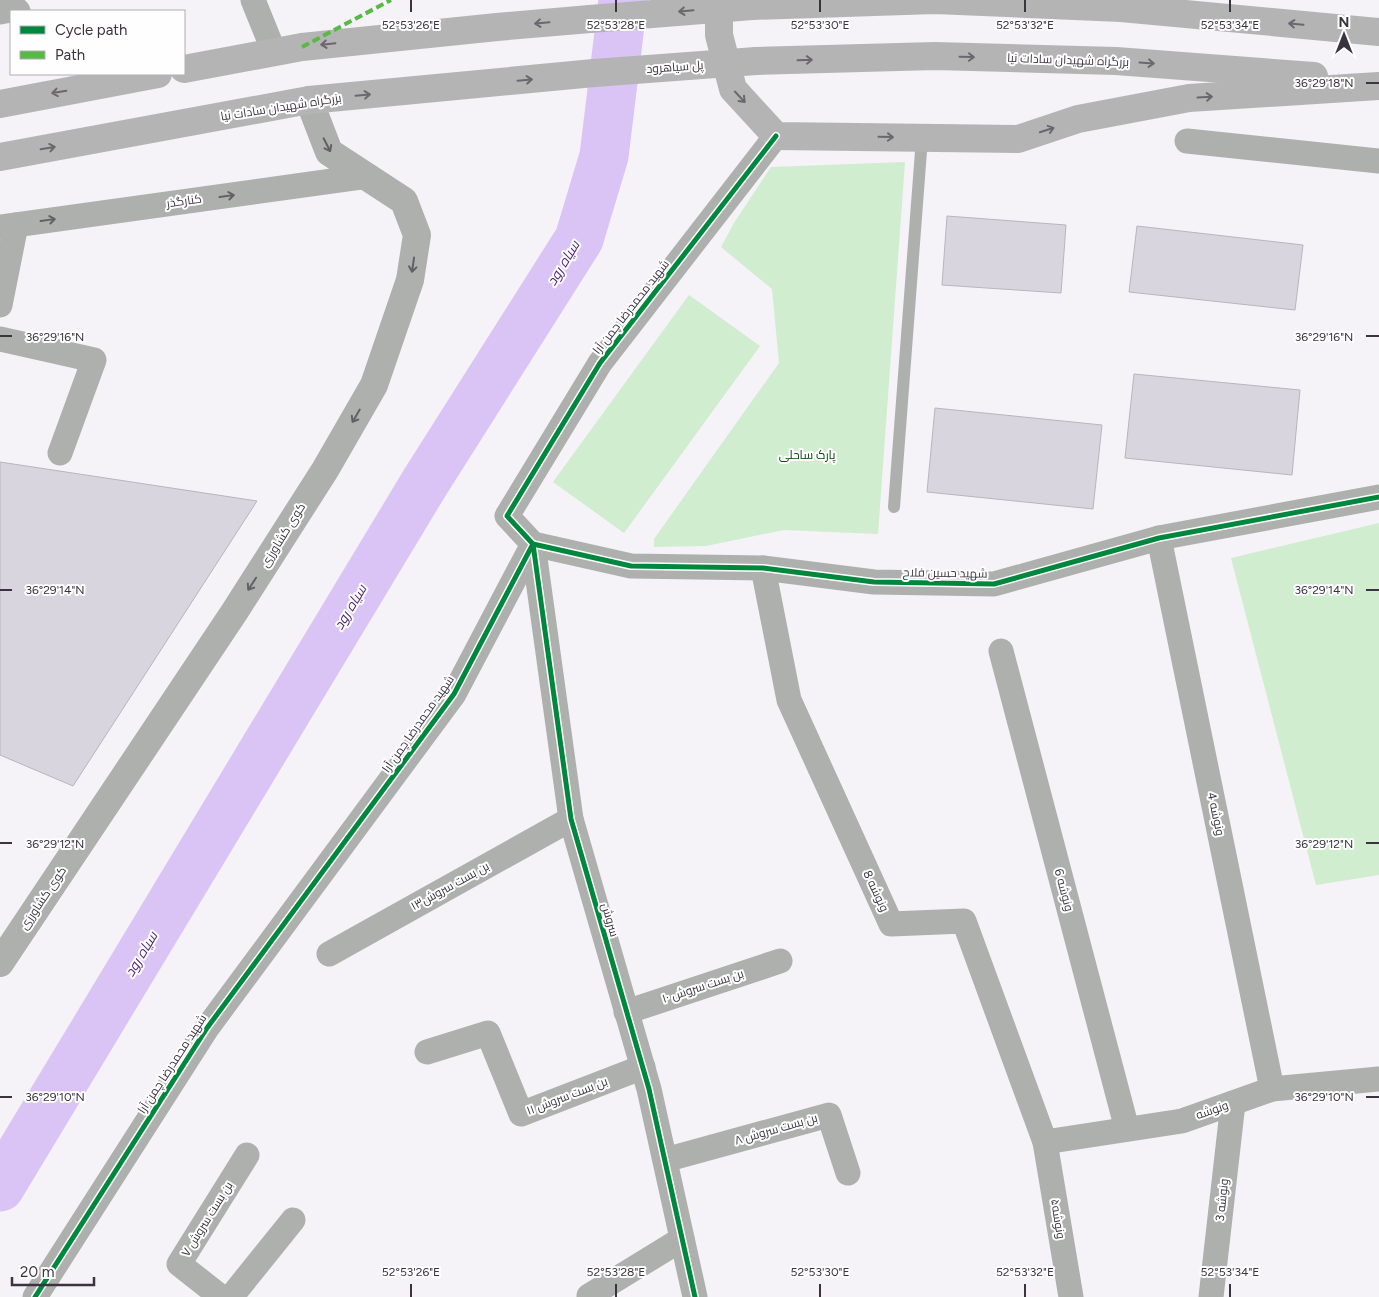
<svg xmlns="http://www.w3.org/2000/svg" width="1379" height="1297" font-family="Figtree,Cairo,sans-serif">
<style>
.green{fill:#d0edcf}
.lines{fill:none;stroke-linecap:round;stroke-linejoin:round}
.river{stroke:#dac4f5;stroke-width:49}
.building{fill:#d9d5de;stroke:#b9b5be}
.service{stroke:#aeb0ad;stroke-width:12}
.minor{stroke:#aeb0ad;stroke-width:25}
.tertiary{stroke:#aeb0ad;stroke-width:28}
.trunk{stroke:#b4b4b5;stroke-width:28}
.trunk-bridge{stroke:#b4b4b5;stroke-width:28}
.quiet{stroke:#58b947;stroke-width:4;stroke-dasharray:8 4;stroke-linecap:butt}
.cycleway-casing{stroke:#fefefe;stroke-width:8}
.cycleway{stroke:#00873e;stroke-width:5}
.oneway{stroke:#6b676f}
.oneway2{stroke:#635f67}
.ticks{fill:none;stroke:#3a3441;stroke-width:2}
.labels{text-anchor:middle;stroke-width:4;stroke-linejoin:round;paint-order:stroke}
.street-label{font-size:12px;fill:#3a3441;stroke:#fefefe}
.park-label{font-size:12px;fill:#08450c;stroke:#fefefe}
.water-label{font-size:14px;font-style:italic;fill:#4f2675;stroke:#fefefe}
.ticks-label{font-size:12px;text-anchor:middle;fill:#3a3441;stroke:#fefefe;stroke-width:4;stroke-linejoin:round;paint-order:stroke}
</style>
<rect width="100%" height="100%" fill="#f5f2f8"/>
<!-- green -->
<g class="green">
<polygon points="905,162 878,534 784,530 706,546 654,547 654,539 779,363 772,289 721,247 734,223 771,167"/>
<polygon points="689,295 760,346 624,533 553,482"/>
<polygon points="1379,523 1379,875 1316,885 1231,558"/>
</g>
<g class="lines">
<!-- river -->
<polyline class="river" points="0,1187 424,484 579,239 604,156 623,0"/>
</g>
<!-- building -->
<g class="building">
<polygon points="947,216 1066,225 1061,293 942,285"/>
<polygon points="1137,226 1303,245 1295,310 1129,292"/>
<polygon points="1134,374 1300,390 1292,475 1125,458"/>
<polygon points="935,408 1102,425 1093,509 927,492"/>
<polygon points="0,462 257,501 73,786 0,755"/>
</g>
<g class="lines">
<!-- service -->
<polyline class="service" points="894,507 922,138"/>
<!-- minor -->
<g class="minor">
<polyline points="253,0 274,52"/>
<polyline points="0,12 16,9 18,11"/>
<polyline points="1187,141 1379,161"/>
<polyline points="0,227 368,176"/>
<polyline points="0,305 16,225"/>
<polyline points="0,339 94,360 60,453"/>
<polyline points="1159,538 1272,1089"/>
<polyline points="763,568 789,700 891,924 964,921 1045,1142 1071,1297"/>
<polyline points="1001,651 1127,1129"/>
<polyline points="329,954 571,819"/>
<polyline points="626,1012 780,961"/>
<polyline points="427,1052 488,1033 521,1114 643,1067"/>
<polyline points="1045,1142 1182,1121 1272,1089 1379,1079"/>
<polyline points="665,1160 829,1115 848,1173"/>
<polyline points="589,1296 682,1239"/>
<polyline points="35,1297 207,1028 454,694 533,544 507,516 600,363 776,136"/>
<polyline points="221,1297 179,1264 247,1155"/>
<polyline points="231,1297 293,1220"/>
<polyline points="695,1297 649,1089 571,819 533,544 631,566 763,568 874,582 994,584 1159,538 1379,497"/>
<polyline points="1211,1297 1233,1103"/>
</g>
<!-- tertiary -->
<polyline class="tertiary" points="0,963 235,611 325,470 374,385 410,280 417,235 404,201 329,152 309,100"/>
<!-- trunk -->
<g class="trunk">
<polyline points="719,0 719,35 733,89 776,136 1018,139 1078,119 1189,98 1379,86"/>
<polyline points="752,6 935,0 1121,8 1379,32"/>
<polyline points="756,61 935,56 1116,61 1314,76"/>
<polyline points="184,69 302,47 497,27 590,19"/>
<polyline points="0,104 158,74"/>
<polyline points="0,157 309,100 594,73"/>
</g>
<!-- trunk-bridge -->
<g class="trunk-bridge">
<polyline points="590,19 752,6"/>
<polyline points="594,73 756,61"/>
</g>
<!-- quiet -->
<polyline class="quiet" points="302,47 391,0"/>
<defs>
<g id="cycleway">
<polyline points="35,1297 207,1028 454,694 533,544 507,516 600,363 776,136"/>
<polyline points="695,1297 649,1089 571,819 533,544 631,566 763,568 874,582 994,584 1159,538 1379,497"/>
</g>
</defs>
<!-- cycleway casing -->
<use href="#cycleway" class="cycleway-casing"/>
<!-- cycleway -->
<use href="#cycleway" class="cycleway"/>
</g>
<!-- one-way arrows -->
<defs><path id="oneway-shaft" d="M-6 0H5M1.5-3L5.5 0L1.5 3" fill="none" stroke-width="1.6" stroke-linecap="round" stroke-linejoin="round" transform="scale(1.25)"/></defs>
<g class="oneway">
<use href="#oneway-shaft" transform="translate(686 11) rotate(175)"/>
<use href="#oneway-shaft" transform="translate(542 23) rotate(175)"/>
<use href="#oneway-shaft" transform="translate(1296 24) rotate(-175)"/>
<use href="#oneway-shaft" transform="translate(328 44) rotate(174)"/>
<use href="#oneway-shaft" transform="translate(967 57) rotate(1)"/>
<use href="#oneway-shaft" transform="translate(805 60) rotate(-2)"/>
<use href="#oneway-shaft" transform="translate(1147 63) rotate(4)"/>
<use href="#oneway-shaft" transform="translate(525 80) rotate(-5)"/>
<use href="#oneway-shaft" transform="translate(59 92) rotate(170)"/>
<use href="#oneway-shaft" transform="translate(363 95) rotate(-5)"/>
<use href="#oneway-shaft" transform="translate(740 97) rotate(47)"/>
<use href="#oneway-shaft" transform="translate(1205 97) rotate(-3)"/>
<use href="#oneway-shaft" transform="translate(1047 130) rotate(-18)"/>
<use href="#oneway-shaft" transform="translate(886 137) rotate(1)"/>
<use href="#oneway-shaft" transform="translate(48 148) rotate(-10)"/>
</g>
<g class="oneway2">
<use href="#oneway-shaft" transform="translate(327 145) rotate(63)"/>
<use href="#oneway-shaft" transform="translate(227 196) rotate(-8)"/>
<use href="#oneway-shaft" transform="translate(48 220) rotate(-8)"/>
<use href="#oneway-shaft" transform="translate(413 265) rotate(98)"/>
<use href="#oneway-shaft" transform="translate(356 416) rotate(120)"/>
<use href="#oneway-shaft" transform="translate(252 584) rotate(123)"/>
</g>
<!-- ticks -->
<path class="ticks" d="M 411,0 L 411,12M 616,0 L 616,12M 820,0 L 820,12M 1025,0 L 1025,12M 1230,0 L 1230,12M 1366,83 L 1379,83M 0,336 L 12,336M 1366,336 L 1379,336M 0,590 L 12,590M 1366,590 L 1379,590M 0,843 L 12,843M 1366,843 L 1379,843M 0,1097 L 12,1097M 1366,1097 L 1379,1097M 411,1284 L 411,1297M 616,1284 L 616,1297M 820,1284 L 820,1297M 1025,1284 L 1025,1297M 1230,1284 L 1230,1297"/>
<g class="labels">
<!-- street labels -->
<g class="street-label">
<text transform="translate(1068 60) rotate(2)" y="4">بزرگراه شهیدان سادات نیا</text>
<text transform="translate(675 67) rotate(-4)" y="4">پل سیاهرود</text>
<text transform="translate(281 107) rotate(-9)" y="4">بزرگراه شهیدان سادات نیا</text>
<text transform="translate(184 201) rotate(-8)" y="4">کنارگذر</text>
<text transform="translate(631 307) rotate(-52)" y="4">شهید محمدرضا چمن آرا</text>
<text transform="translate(283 535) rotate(-58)" y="4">کوی کشاورزی</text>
<text transform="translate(945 573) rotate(1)" y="4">شهید حسین فلاح</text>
<text transform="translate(418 724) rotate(-55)" y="4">شهید محمدرضا چمن آرا</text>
<text transform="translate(1216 814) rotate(78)" y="4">ونوشه 4</text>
<text transform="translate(450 886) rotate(-29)" y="4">بن بست سروش۱۳</text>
<text transform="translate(1064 890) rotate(75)" y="4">ونوشه 6</text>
<text transform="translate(876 891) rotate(65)" y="4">ونوشه 8</text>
<text transform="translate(43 898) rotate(-56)" y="4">کوی کشاورزی</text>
<text transform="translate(610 920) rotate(74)" y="4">سروش</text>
<text transform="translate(703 986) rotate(-18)" y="4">بن بست سروش ۱۰</text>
<text transform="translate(172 1064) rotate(-57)" y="4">شهید محمدرضا چمن آرا</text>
<text transform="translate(567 1096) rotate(-21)" y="4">بن بست سروش ۱۱</text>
<text transform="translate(1212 1110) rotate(-19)" y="4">ونوشه</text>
<text transform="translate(776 1129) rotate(-16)" y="4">بن بست سروش ۸</text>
<text transform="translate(1222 1200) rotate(-84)" y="4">ونوشه 3</text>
<text transform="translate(207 1219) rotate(-58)" y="4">بن بست سروش ۷</text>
<text transform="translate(1058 1219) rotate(81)" y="4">ونوشه۵</text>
</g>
<!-- park labels -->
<g class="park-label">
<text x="807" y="459">پارک ساحلی</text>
</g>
<!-- water labels -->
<g class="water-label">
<text transform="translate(563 263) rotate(-59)" y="5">سیاه رود</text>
<text transform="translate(350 607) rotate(-59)" y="5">سیاه رود</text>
<text transform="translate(141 954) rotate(-59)" y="5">سیاه رود</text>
</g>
</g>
<g class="ticks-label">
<text x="411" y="29">52°53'26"E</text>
<text x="616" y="29">52°53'28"E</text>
<text x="820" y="29">52°53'30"E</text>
<text x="1025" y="29">52°53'32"E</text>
<text x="1230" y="29">52°53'34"E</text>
<text x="1324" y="87">36°29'18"N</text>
<text x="55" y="341">36°29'16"N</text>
<text x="1324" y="341">36°29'16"N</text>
<text x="55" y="594">36°29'14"N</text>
<text x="1324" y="594">36°29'14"N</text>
<text x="55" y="848">36°29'12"N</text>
<text x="1324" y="848">36°29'12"N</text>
<text x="55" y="1101">36°29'10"N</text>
<text x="1324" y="1101">36°29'10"N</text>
<text x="411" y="1276">52°53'26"E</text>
<text x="616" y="1276">52°53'28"E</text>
<text x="820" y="1276">52°53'30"E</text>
<text x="1025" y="1276">52°53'32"E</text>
<text x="1230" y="1276">52°53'34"E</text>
</g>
<!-- legend -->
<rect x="10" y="10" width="175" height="65" fill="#fefefe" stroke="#b0adb2"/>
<rect x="20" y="26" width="25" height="8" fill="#00873e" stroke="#b0adb2"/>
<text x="55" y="35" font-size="15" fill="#3a3441">Cycle path</text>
<rect x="20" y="51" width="25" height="8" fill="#58b947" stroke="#b0adb2"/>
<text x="55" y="60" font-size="15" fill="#3a3441">Path</text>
<!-- north arrow -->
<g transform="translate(1344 35)" stroke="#fefefe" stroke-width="4" paint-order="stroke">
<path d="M0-4L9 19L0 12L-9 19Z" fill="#3a3441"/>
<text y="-8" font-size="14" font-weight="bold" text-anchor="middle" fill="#3a3441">N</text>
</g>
<!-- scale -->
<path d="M12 1277v8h82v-8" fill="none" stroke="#3a3441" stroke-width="2.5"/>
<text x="20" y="1277" font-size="15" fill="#3a3441" stroke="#fefefe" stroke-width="4" paint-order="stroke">20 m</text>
</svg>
